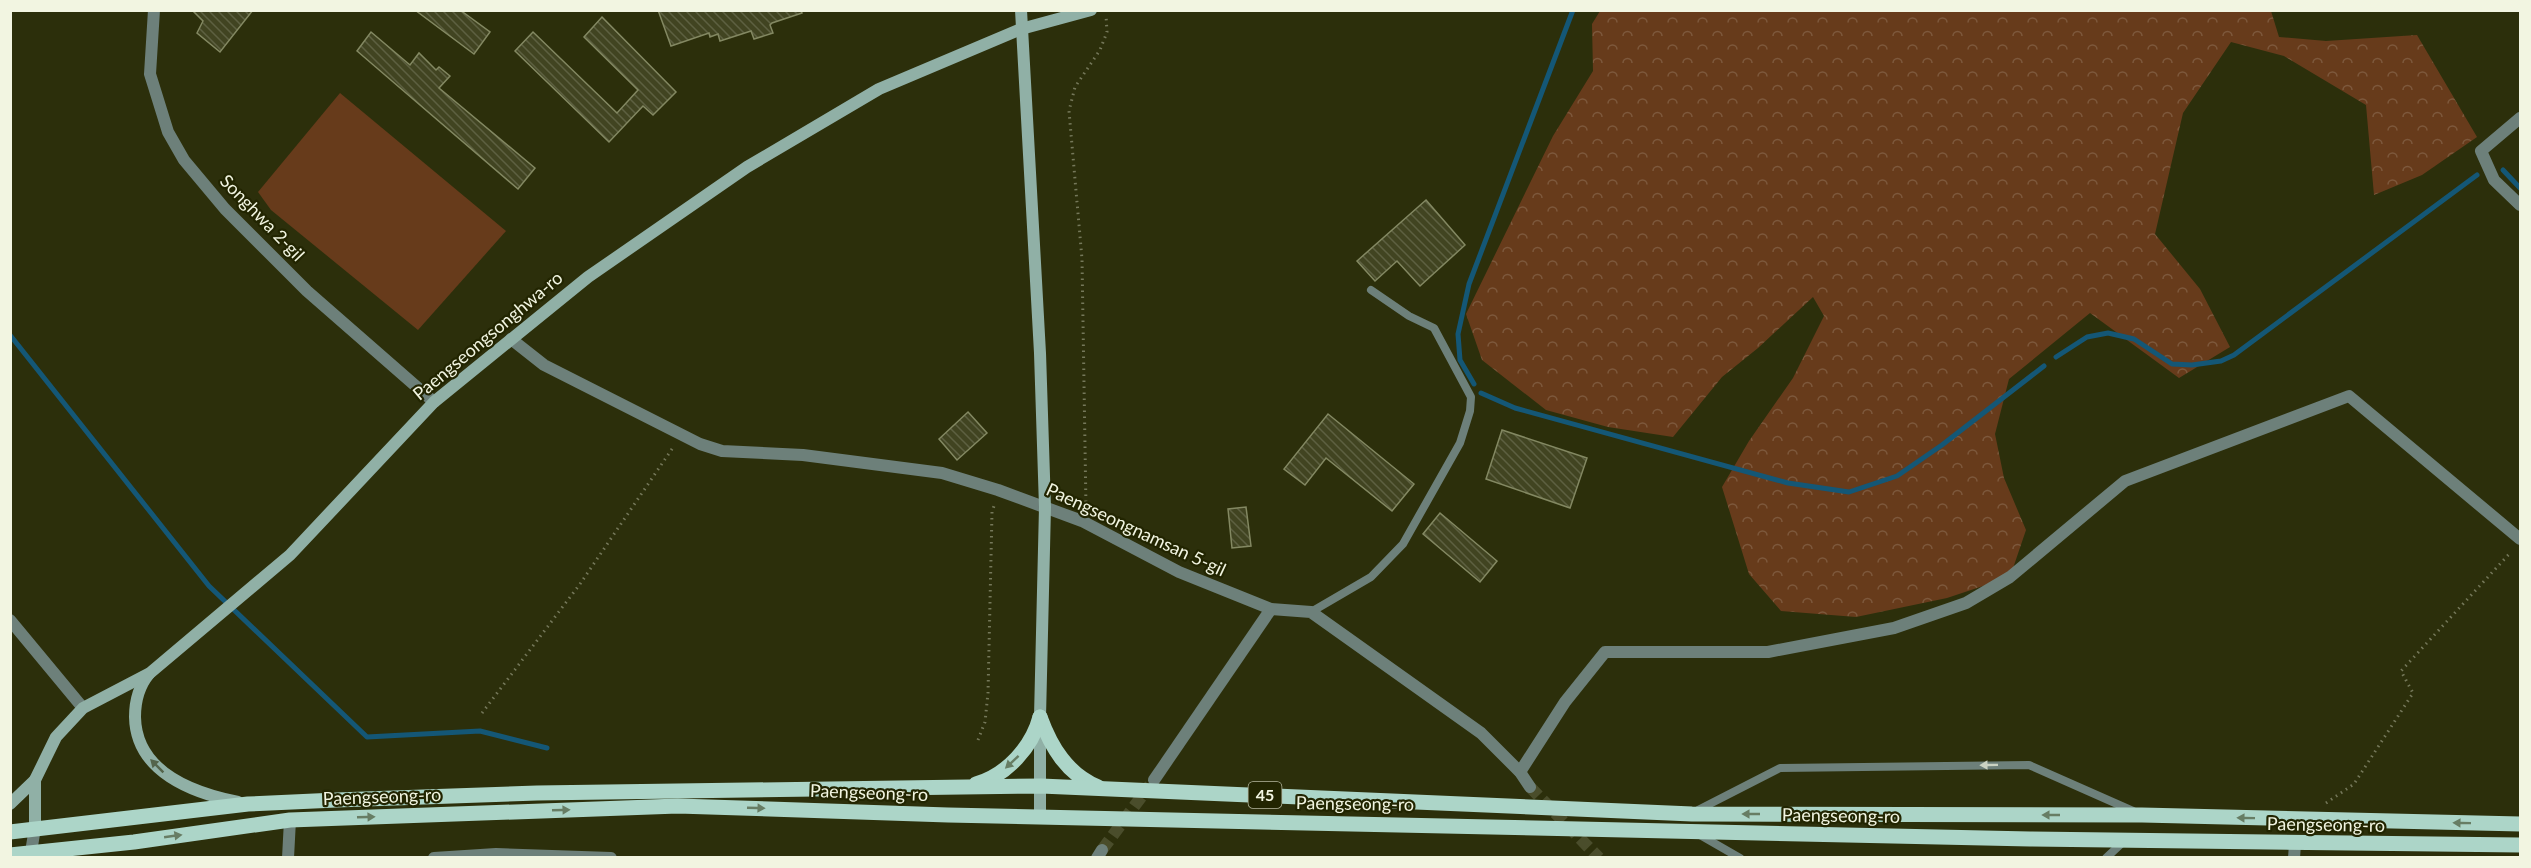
<svg xmlns="http://www.w3.org/2000/svg" width="2531" height="868" font-family="Lato,sans-serif">
<style>
.forest{fill:url(#forest-crowns)}
.park{fill:#673b1b}
.lines{fill:none;stroke-linecap:round;stroke-linejoin:round}
.stream{stroke:#145776;stroke-width:5}
.building{fill:url(#building-back-hatch);stroke:#838862;stroke-width:1.5}
.street-tunnel{stroke:#4a4d2b;stroke-width:12;stroke-dasharray:12 6;stroke-linecap:butt}
.path{stroke:#75785a;stroke-width:3;stroke-dasharray:1.5 4.5;stroke-linecap:butt}
.lane{stroke:#6d807a;stroke-width:8}
.street{stroke:#6d807a;stroke-width:12}
.secondary{stroke:#90b0a6;stroke-width:12}
.primary{stroke:#acd5c8;stroke-width:15}
.oneway{fill:#677d64}
.oneway2{fill:#cad2c2}
.oneway3{fill:#54644b}
.labels{text-anchor:middle;stroke-width:4.5;stroke-linejoin:round;paint-order:stroke}
.shield{fill:#222501;stroke:#b4b79e;stroke-width:1.5}
.shield-label{font-size:16px;font-weight:bold;fill:#f2f5e1}
.street-label{font-size:18px;fill:#f2f5e1;stroke:#222501}
</style>
<defs>
<pattern id="forest-crowns" width="20" height="18" patternUnits="userSpaceOnUse" patternTransform="scale(1.5)"><rect width="20" height="18" fill="#673b1b"/><path d="M2 6a3 3 0 1 1 6 0M12 15a3 3 0 1 1 6 0" fill="none" stroke="#7d583c"/></pattern>
<pattern id="building-back-hatch" width="6" height="6" patternUnits="userSpaceOnUse" patternTransform="scale(1.5)"><rect width="6" height="6" fill="#414421"/><path d="M-1 5l2 2M0 0l6 6M5-1l2 2" fill="none" stroke="#5d6041"/></pattern>
</defs>
<rect width="100%" height="100%" fill="#2c2f0b"/>
<!-- forest -->
<polygon class="forest" points="1600,11 2271,11 2279,37 2326,41 2417,35 2477,137 2422,175 2374,195 2366,105 2284,56 2231,42 2183,113 2155,234 2200,289 2230,347 2179,378 2090,313 2009,379 1995,434 2004,478 2026,530 2010,577 1947,598 1856,617 1781,611 1749,574 1722,487 1749,441 1793,378 1824,316 1813,297 1758,348 1722,377 1673,437 1608,427 1546,410 1482,360 1466,314 1553,136 1593,71 1592,24"/>
<!-- park -->
<polygon class="park" points="340,93 506,231 418,330 271,210 258,192"/>
<g class="lines">
<!-- stream -->
<g class="stream">
<polyline points="2503,170 2520,188"/>
<polyline points="10,335 209,586 367,737 480,731 547,748"/>
<polyline points="2056,357 2087,337 2108,333 2134,339 2172,364 2192,365 2221,361 2234,355 2477,175"/>
<polyline points="1474,384 1460,360 1458,334 1469,284 1573,10"/>
<polyline points="1481,393 1515,408 1788,483 1849,492 1897,476 1942,445 2044,366"/>
</g>
</g>
<!-- building -->
<g class="building">
<polygon points="192,10 253,10 220,52 197,33 203,21"/>
<polygon points="415,10 460,10 490,32 474,54"/>
<polygon points="658,10 801,10 802,13 772,23 770,25 773,33 754,39 751,31 720,41 718,34 710,37 709,33 671,46"/>
<polygon points="602,17 676,92 653,115 643,106 609,142 515,51 533,32 617,113 638,90 584,37"/>
<polygon points="371,32 410,65 419,53 436,70 439,67 450,76 439,88 535,168 518,189 357,51"/>
<polygon points="1426,200 1465,245 1420,286 1397,261 1375,281 1357,261"/>
<polygon points="968,412 987,433 957,460 939,439"/>
<polygon points="1328,414 1414,484 1392,511 1326,458 1305,485 1284,469"/>
<polygon points="1502,430 1587,458 1570,508 1486,479"/>
<polygon points="1246,507 1251,546 1232,548 1228,509"/>
<polygon points="1440,513 1497,561 1480,582 1423,534"/>
</g>
<g class="lines">
<!-- street-tunnel -->
<g class="street-tunnel">
<polyline points="1530,787 1599,858"/>
<polyline points="1102,850 1150,785"/>
</g>
<!-- path -->
<g class="path">
<polyline points="1086,508 1082,259 1069,111 1075,87 1100,50 1107,32 1106,15"/>
<polyline points="482,713 580,584 674,446"/>
<polyline points="978,740 985,722 988,693 992,512 995,503"/>
<polyline points="2326,803 2354,784 2413,693 2401,671 2511,552"/>
</g>
<!-- lane -->
<g class="lane">
<polyline points="1311,612 1371,577 1403,544 1460,443 1470,411 1471,397 1434,328 1409,316 1371,290"/>
<polyline points="1698,810 1780,768 2029,765 2133,811"/>
<polyline points="1700,835 1740,858"/>
<polyline points="2106,858 2123,842"/>
</g>
<!-- street -->
<g class="street">
<polyline points="154,10 150,74 168,132 184,160 225,209 307,291 434,402"/>
<polyline points="2520,118 2481,151 2494,180 2520,205"/>
<polyline points="511,339 544,365 700,444 722,451 803,455 942,473 998,490 1082,521 1179,572 1271,609 1311,612 1481,733 1520,772 1530,787"/>
<polyline points="10,620 83,708"/>
<polyline points="1520,772 1565,702 1605,652 1768,652 1894,628 1966,603 2010,577 2125,481 2349,396 2520,539"/>
<polyline points="1154,780 1271,609"/>
<polyline points="30,858 35,828"/>
<polyline points="288,858 290,820"/>
<polyline points="434,858 496,854 611,858"/>
<polyline points="1097,858 1102,850"/>
<polyline points="2294,858 2295,844"/>
</g>
<!-- secondary -->
<g class="secondary">
<polyline points="1021,10 1040,353 1045,507 1040,717 1040,817"/>
<path d="M 149,674 C 139,686 135,701 135,717 C 136,772 193,793 238,802"/>
<polyline points="10,804 35,780"/>
<polyline points="35,828 35,780 56,737 83,708 150,673 290,555 434,402 588,277 747,167 879,89 1021,29 1091,10"/>
</g>
<!-- primary -->
<g class="primary">
<path d="M 1040,717 C 1051,747 1067,774 1098,787"/>
<path d="M 976,784 C 1007,775 1032,747 1040,717"/>
<polyline points="10,832 248,804 336,800 537,793 1041,786 1692,814 2142,815 2520,824"/>
<polyline points="10,855 134,842 290,820 678,806 948,815 2030,839 2520,845"/>
</g>
</g>
<!-- one-way arrows -->
<defs><path id="oneway-solid" d="M-6-.8H1V-3.2L6.5 0L1 3.2V.8H-6Z" transform="scale(1.5)"/></defs>
<g class="oneway">
<use href="#oneway-solid" transform="translate(1012 762) rotate(137)"/>
<use href="#oneway-solid" transform="translate(756 808) rotate(2)"/>
<use href="#oneway-solid" transform="translate(561 810) rotate(-2)"/>
<use href="#oneway-solid" transform="translate(1751 814) rotate(-180)"/>
<use href="#oneway-solid" transform="translate(2051 815) rotate(-180)"/>
<use href="#oneway-solid" transform="translate(366 817) rotate(-2)"/>
<use href="#oneway-solid" transform="translate(2246 818) rotate(-179)"/>
<use href="#oneway-solid" transform="translate(2462 823) rotate(-179)"/>
<use href="#oneway-solid" transform="translate(173 836) rotate(-8)"/>
</g>
<use class="oneway2" href="#oneway-solid" transform="translate(1989 765) rotate(179)"/>
<use class="oneway3" href="#oneway-solid" transform="translate(157 766) rotate(-135)"/>
<g class="labels">
<!-- shield labels -->
<rect class="shield" x="1248.5" y="782" width="33" height="26" rx="4.5"/>
<g class="shield-label">
<text x="1265" y="801">45</text>
</g>
<!-- street labels -->
<g class="street-label">
<text transform="translate(262 218) rotate(46)" y="6">Songhwa 2-gil</text>
<text transform="translate(488 336) rotate(-40)" y="6">Paengseongsonghwa-ro</text>
<text transform="translate(1136 530) rotate(25)" y="6">Paengseongnamsan 5-gil</text>
<text transform="translate(869 793) rotate(2)" y="6">Paengseong-ro</text>
<text transform="translate(382 797) rotate(-2)" y="6">Paengseong-ro</text>
<text transform="translate(1355 804) rotate(1)" y="6">Paengseong-ro</text>
<text transform="translate(1841 816) rotate(1)" y="6">Paengseong-ro</text>
<text transform="translate(2326 825) rotate(1)" y="6">Paengseong-ro</text>
</g>
</g>
<!-- border -->
<rect width="2531" height="868" fill="none" stroke="#f2f5e1" stroke-width="24"/>
</svg>
